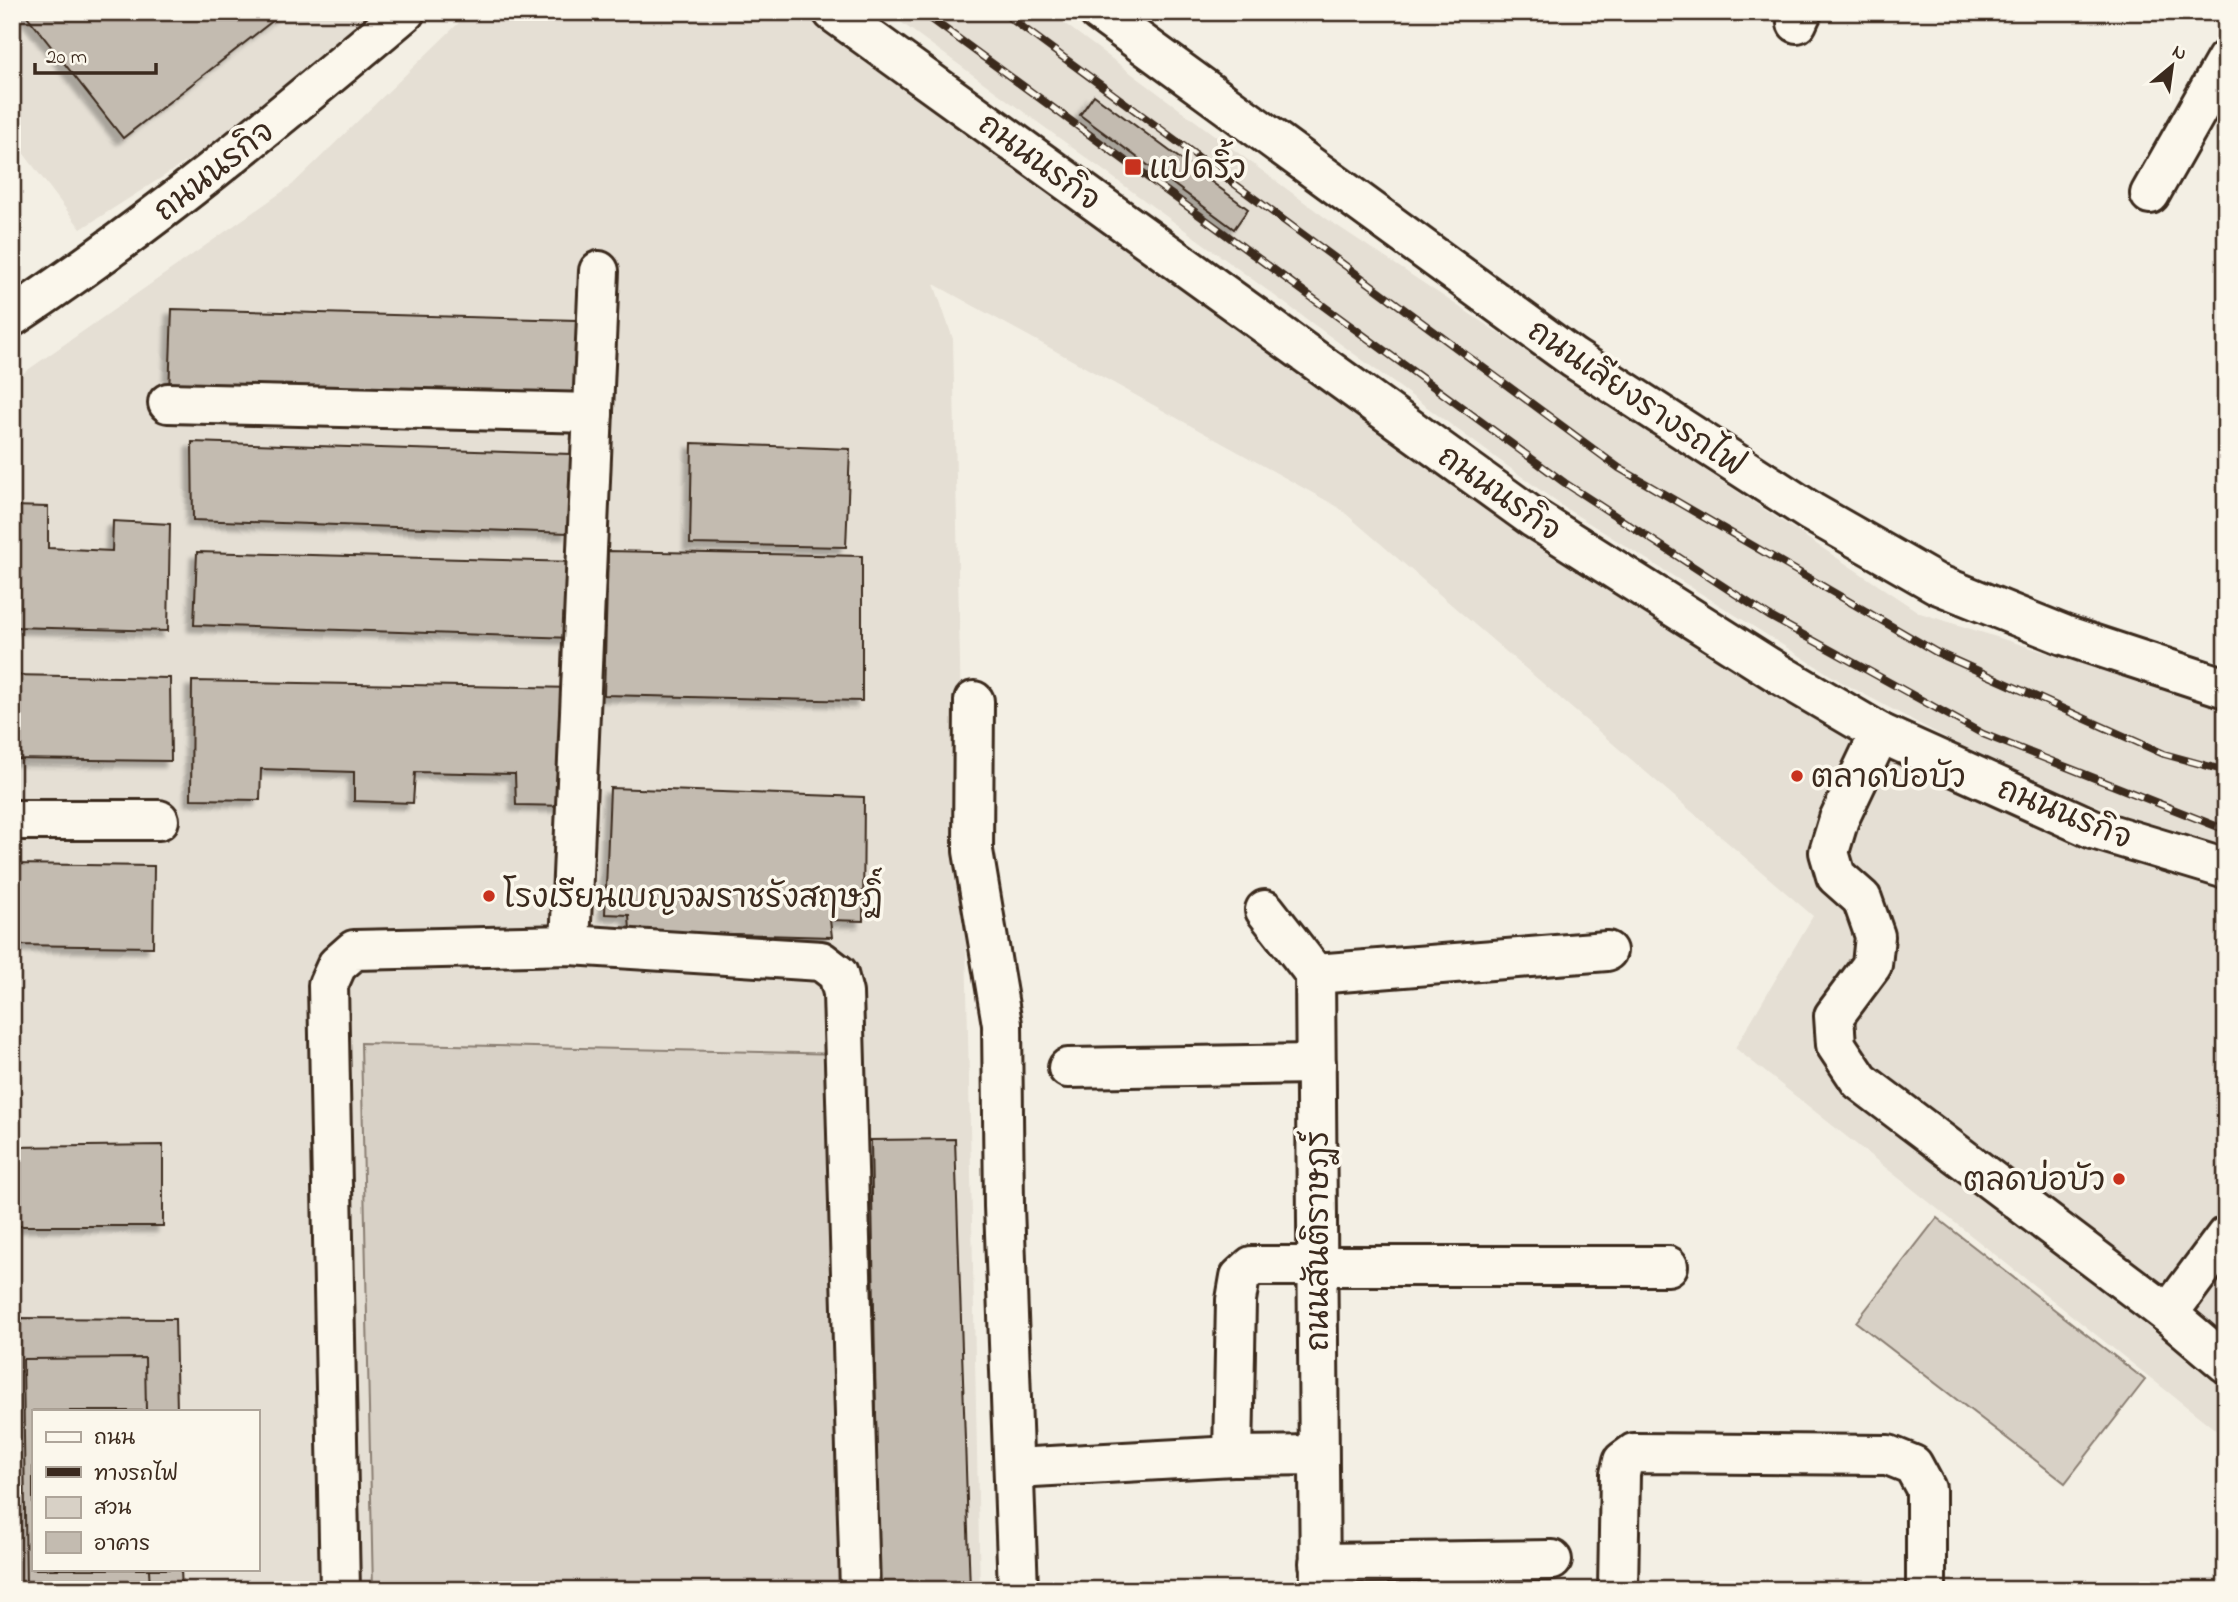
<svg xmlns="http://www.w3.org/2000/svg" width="2238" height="1602" font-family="'Indie Flower','Playpen Sans Thai',sans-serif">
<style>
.built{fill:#e5dfd4;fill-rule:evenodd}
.green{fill:#d8d1c6;stroke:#8a7e72;stroke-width:2}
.building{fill:#c3bbb0;stroke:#3b2a1e;stroke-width:2;filter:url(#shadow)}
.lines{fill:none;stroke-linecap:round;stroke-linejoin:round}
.minor-casing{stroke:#3b2a1e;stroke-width:44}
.minor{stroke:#fbf7ec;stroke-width:38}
.rail-casing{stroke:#3b2a1e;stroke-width:8}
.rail{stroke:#fbf7ec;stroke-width:5;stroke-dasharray:16;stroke-linecap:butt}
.poi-dot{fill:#c8321e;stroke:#fbf7ec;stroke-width:2.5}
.labels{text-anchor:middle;stroke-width:7;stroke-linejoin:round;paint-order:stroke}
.street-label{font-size:32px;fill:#3b2a1e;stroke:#fbf7ec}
.poi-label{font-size:32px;fill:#3b2a1e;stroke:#fbf7ec;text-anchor:start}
</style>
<defs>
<filter id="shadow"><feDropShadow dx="-6" dy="6" stdDeviation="2" flood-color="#0004"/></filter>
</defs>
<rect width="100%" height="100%" fill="#f3efe4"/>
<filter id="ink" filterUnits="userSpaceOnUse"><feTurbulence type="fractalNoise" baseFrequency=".0143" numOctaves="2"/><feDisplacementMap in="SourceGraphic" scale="14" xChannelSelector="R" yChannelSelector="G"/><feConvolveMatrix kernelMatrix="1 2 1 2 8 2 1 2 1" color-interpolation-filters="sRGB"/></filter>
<g filter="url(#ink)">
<!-- built -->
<g class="built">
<polygon points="12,12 377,12 236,130 81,229 12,138"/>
<path d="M 470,12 L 804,12 L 1406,440 L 1795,703 L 2091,850 L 2226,885 L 2226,1438 L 1735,1048 L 1813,916 L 1338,507 L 934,284 L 953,339 L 980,1590 L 12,1590 L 12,381 L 292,185 ZM 33,1411 L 257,1411 L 257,1569 L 33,1569 Z"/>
<polygon points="887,12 1049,12 1327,219 1920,613 2226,709 2226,852 2023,779 1843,683 1562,506"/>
</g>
<!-- green -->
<g class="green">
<polygon points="361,1043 844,1054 860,1590 373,1590"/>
<polygon points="1937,1218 2145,1380 2065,1483 1856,1322"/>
</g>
<!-- building -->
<g class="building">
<polygon points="24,12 284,12 123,138"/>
<polygon points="1094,95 1248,209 1234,229 1080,115"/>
<polygon points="172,309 577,320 576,406 169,394"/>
<polygon points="192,442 571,454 569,533 193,520"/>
<polygon points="692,443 850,449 846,547 690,544"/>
<polygon points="12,506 48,507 48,548 112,551 113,521 170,524 168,631 12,627"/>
<polygon points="608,551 862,556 862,701 604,695"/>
<polygon points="197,552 576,562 573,638 194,625"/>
<polygon points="12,675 170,678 171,761 12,759"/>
<polygon points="192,681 575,688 571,806 516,805 515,774 415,772 413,803 354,801 354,772 261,769 260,800 191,799"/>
<polygon points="610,788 864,797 863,921 830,920 832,937 630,931 629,915 605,914"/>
<polygon points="12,864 154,866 153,947 12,945"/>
<polygon points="955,1139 970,1590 879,1590 871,1140"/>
<polygon points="163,1145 163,1226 12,1226 12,1147"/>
<polygon points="12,1318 175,1319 177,1411 33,1411 33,1569 181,1569 182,1590 12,1590"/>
<polygon points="145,1358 146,1411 33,1411 33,1569 149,1569 150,1590 26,1590 23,1359"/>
</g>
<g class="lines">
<defs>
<g id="minor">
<polyline points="833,12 1535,519 1781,675 1880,733 2093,829 2226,869"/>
<polyline points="1099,12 1573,358 1811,512 1937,584 2064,635 2226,688"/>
<polyline points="1797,23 1802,12"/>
<polyline points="2150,194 2226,60"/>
<path d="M 12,317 C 151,225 278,119 405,12"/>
<polyline points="168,403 593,413"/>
<polyline points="974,701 973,851 1002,1024 1004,1206 1018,1590"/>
<polyline points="1880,733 1839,819 1829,852 1836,876 1862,899 1875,936 1872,965 1834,1016 1836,1045 1860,1081 2168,1314 2226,1363"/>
<polyline points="12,820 159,820"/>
<polyline points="1265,910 1315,974 1320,1590"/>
<polyline points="570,945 599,271"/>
<polyline points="1315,974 1607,951"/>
<polyline points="1068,1068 1316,1064"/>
<polyline points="2168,1314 2226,1236"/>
<polyline points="1233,1456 1236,1300 1240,1277 1252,1266 1668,1266"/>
<polyline points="1015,1468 1233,1456 1318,1455"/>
<polyline points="1319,1563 1552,1560"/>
<polyline points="340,1590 328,985 337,965 354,950 570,945 821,961 838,974 843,993 860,1590"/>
<polyline points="1618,1590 1620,1474 1623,1461 1634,1453 1888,1455 1913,1465 1926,1489 1926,1590"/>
</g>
</defs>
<!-- minor casing -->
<use href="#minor" class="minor-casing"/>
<!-- minor -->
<use href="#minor" class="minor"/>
<defs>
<g id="rail">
<polyline points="922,12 1565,483 1769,616 1983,734 2226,830"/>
<polyline points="1002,12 1619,468 1936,652 2164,754 2226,771"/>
</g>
</defs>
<!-- rail casing -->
<use href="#rail" class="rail-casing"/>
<!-- rail -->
<use href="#rail" class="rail"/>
</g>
</g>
<!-- markers -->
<g class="poi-dot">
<rect x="1124" y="158" width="18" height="18" rx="3.5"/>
<circle cx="1797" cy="776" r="7"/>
<circle cx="489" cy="896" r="7"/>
<circle cx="2119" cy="1179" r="7"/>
</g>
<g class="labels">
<!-- street labels -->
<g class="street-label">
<text transform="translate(1040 161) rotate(36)" y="11">ถนนนรกิจ</text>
<text transform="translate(213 170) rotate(-38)" y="11">ถนนนรกิจ</text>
<text transform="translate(1637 397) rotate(34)" y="11">ถนนเลียงรางรถไฟ</text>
<text transform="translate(1500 492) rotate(35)" y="11">ถนนนรกิจ</text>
<text transform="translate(2065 812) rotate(22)" y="11">ถนนนรกิจ</text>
<text transform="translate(1317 1241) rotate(-90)" y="11">ถนนสันติราษฎร์</text>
</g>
<!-- poi labels -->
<g class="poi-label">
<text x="1149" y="178">แปดริ้ว</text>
<text x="1811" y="787">ตลาดบ่อบัว</text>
<text x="503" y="907">โรงเรียนเบญจมราชรังสฤษฎิ์</text>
<text x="2105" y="1190" text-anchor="end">ตลดบ่อบัว</text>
</g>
</g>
<!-- margin -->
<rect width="2238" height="1602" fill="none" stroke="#fbf7ec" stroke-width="42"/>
<rect x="21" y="21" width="2196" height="1560" fill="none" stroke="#3b2a1e" stroke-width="2.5" filter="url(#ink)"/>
<!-- legend -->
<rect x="32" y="1410" width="228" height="161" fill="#fbf7ec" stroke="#aea59a" stroke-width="2"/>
<rect x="46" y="1432" width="35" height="10" fill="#fbf7ec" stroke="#aea59a" stroke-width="2"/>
<text x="94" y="1444" font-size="21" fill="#3b2a1e">ถนน</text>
<rect x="46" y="1467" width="35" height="10" fill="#3b2a1e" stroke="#aea59a" stroke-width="2"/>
<text x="94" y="1480" font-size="21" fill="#3b2a1e">ทางรถไฟ</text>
<rect x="46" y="1497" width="35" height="21" fill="#d8d1c6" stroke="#aea59a" stroke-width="2"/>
<text x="94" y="1514" font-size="21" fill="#3b2a1e">สวน</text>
<rect x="46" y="1532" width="35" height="21" fill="#c3bbb0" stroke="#aea59a" stroke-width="2"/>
<text x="94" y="1550" font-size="21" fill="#3b2a1e">อาคาร</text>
<!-- north arrow -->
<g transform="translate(2172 66) rotate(29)" stroke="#fbf7ec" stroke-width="5" paint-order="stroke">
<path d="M0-5L12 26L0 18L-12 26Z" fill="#3b2a1e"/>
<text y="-10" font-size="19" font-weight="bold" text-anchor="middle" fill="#3b2a1e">N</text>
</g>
<!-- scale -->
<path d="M35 63v10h121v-10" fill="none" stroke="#3b2a1e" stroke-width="3.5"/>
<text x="46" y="63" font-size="21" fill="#3b2a1e" stroke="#fbf7ec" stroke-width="5" paint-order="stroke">20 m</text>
</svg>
